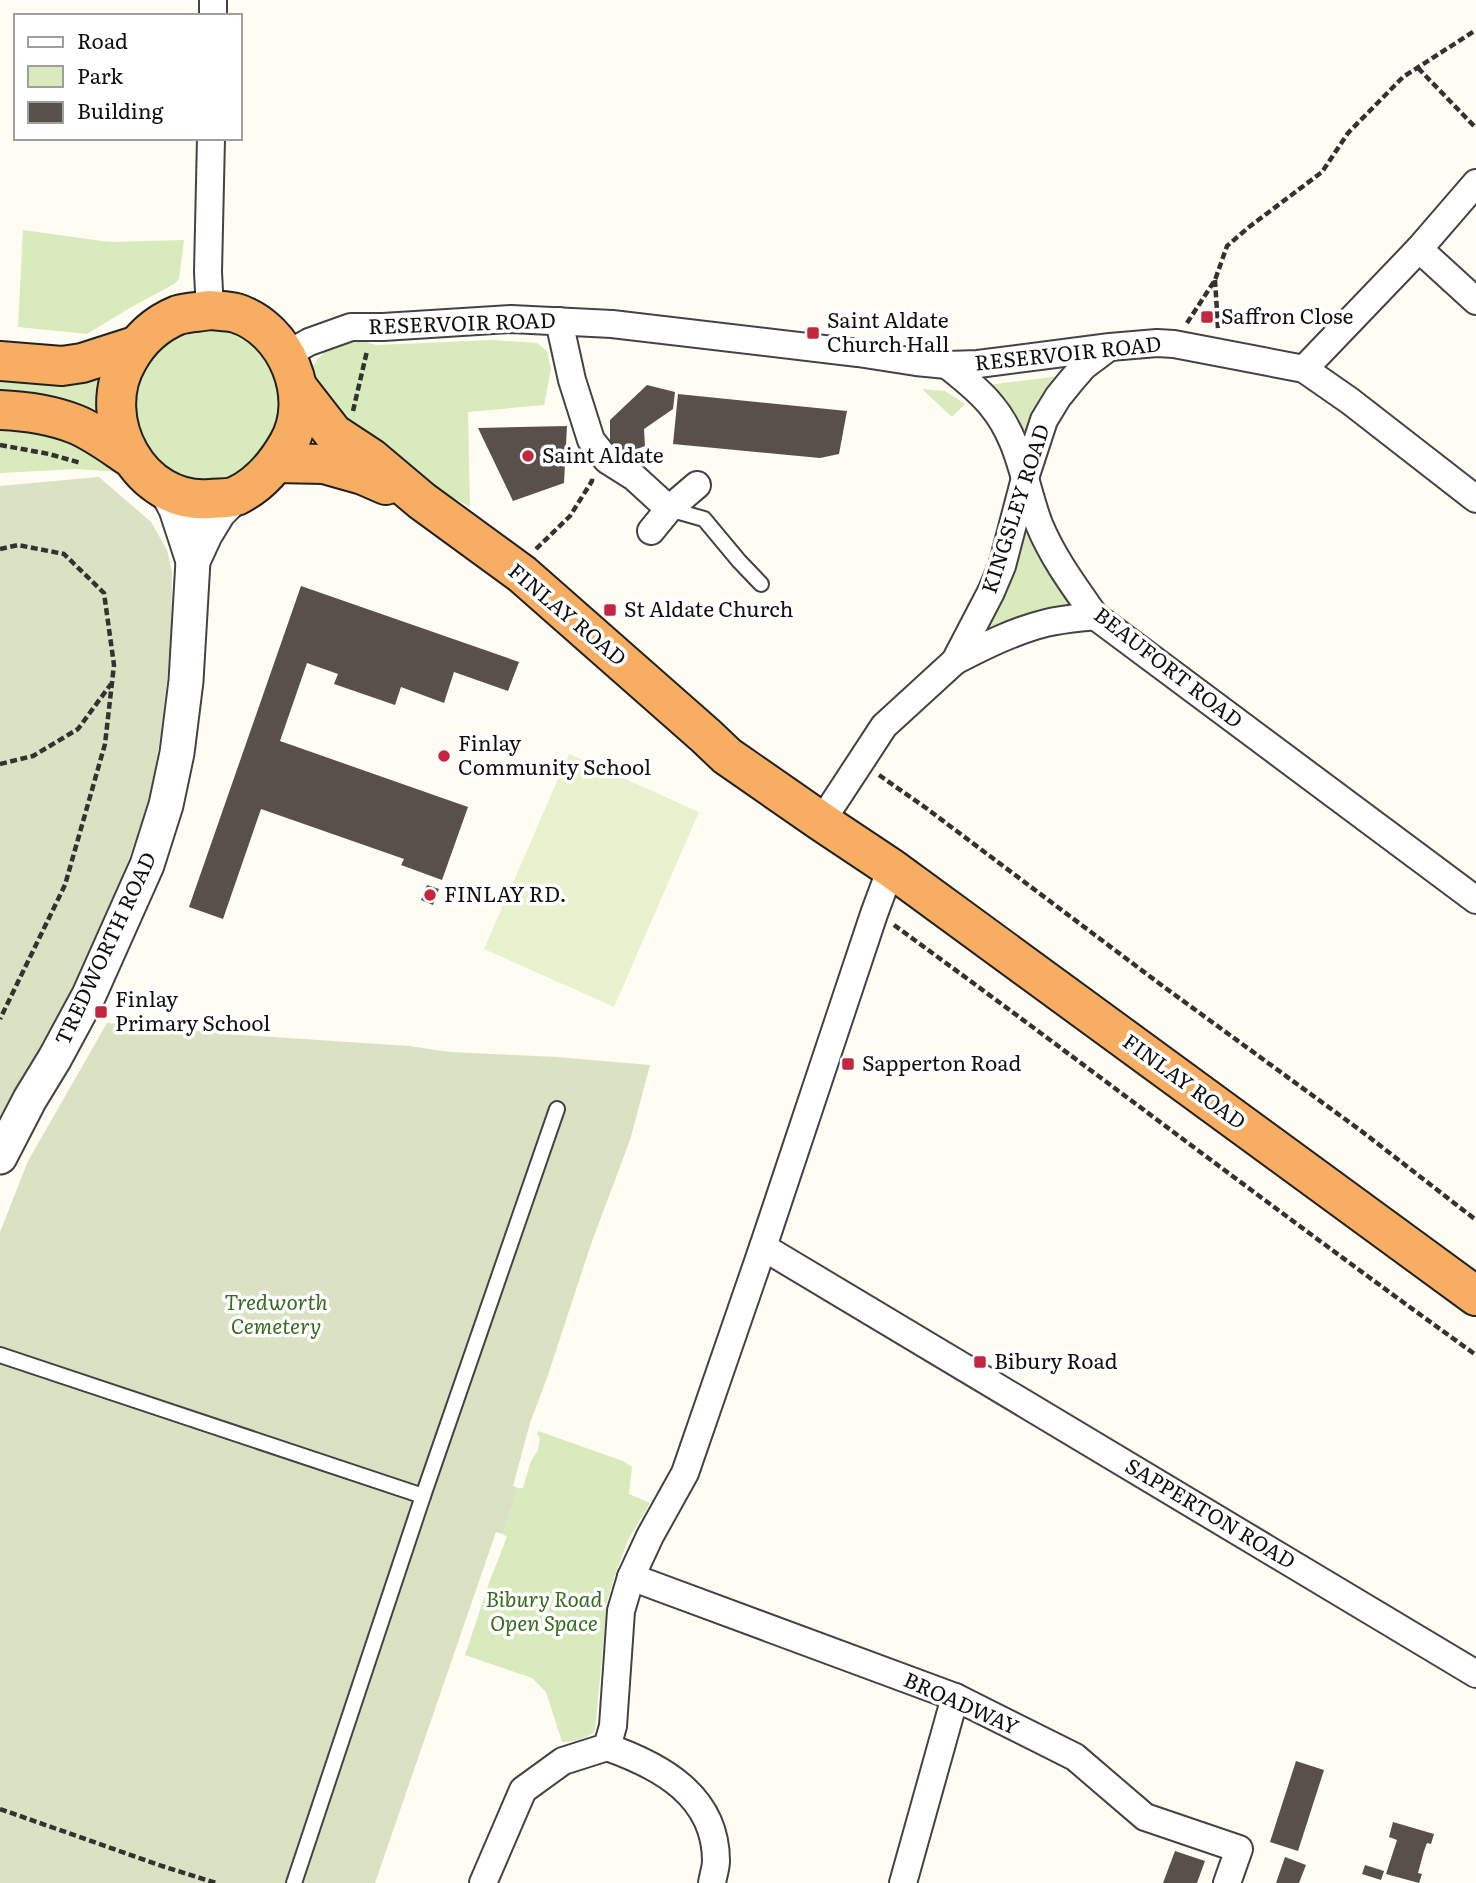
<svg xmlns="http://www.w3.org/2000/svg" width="1476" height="1883" font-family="Literata,serif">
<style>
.green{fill:#d9ebbc}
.cemetery{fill:#dbe2c3}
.pitch{fill:#e9f2ce}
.building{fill:#59504c}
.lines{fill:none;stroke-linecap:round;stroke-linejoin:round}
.service-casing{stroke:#434343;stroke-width:18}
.minor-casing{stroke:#434343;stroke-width:30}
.tertiary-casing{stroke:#434343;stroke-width:37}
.trunk-casing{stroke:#212121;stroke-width:42}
.path{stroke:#323232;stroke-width:4.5;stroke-dasharray:7 3.5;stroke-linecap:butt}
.service{stroke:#fff;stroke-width:14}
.minor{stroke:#fff;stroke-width:26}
.tertiary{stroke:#fff;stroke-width:33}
.trunk{stroke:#f7ae62;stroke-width:38}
.poi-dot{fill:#c3263d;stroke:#fff;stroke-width:2.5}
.labels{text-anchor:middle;stroke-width:7;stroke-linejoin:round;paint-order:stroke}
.poi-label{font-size:21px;fill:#101010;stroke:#fff;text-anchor:start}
.street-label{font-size:21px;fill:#101010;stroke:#fff}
.park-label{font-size:21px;font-style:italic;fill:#366a1f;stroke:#fff}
</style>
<rect width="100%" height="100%" fill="#fffcf3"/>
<!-- green -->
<g class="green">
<polygon points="23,230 109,242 184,240 179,279 174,284 128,309 87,334 18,327"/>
<polygon points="202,325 229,329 255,343 274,364 284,390 279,441 221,487 145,474 77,469 0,473 0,361 150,346"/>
<path d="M 356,339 L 376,345 L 493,340 L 537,343 L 547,351 L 551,369 L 544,405 L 468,412 L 470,507 L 372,453 L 325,415 L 312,369 C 321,349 336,345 356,339 Z"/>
<polygon points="1061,376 1024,435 1022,435 988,385"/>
<polygon points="922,389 945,391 965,404 952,417"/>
<polygon points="1025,523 1072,604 1071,607 988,633 985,629"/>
<path d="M 538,1431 L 623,1461 L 632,1467 L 629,1494 L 650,1503 L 628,1540 L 614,1578 L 607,1602 L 595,1731 C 586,1739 574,1742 562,1742 L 546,1692 L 532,1678 L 465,1655 L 490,1580 L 507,1537 L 503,1534 L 518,1488 L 523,1488 L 531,1461 L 538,1450 L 540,1438 L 537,1434 Z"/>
</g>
<!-- cemetery -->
<g class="cemetery">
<polygon points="99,477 151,522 167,550 172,571 171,643 161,733 149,802 116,895 68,999 45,1044 0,1118 0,486"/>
<polygon points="107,1023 241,1035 409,1046 450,1052 557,1057 650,1065 630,1140 591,1244 547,1378 530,1423 513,1486 518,1488 503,1534 496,1532 375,1883 0,1883 0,1232 28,1161"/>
</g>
<!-- pitch -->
<polygon class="pitch" points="569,754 699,812 614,1007 484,949"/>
<!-- building -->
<g class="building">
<polygon points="647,385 675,392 673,409 644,429 645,446 621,455 610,447 610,420"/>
<polygon points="678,394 847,411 839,454 820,458 673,444"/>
<polygon points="567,426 564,483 513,501 478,428"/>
<polygon points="301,586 519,662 508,691 454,672 444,703 401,687 395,705 334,684 338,674 307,663 280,741 468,807 442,880 401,865 404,859 261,809 223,919 189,907"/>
<polygon points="427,885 439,889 433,905 421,900"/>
<polygon points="1296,1761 1324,1770 1298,1851 1270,1842"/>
<polygon points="1393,1822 1434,1834 1431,1844 1427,1843 1424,1851 1418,1873 1422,1874 1419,1883 1386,1874 1397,1840 1389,1837"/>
<polygon points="1175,1851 1205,1861 1197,1883 1163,1883"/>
<polygon points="1285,1857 1306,1865 1299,1883 1276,1883"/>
<polygon points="1365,1865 1384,1871 1381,1880 1362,1874"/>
</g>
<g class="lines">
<defs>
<g id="service">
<polyline points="669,509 704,519 739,561 761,584"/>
<polyline points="0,1355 423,1496 557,1109"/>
<polyline points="294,1883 423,1496"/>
</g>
<g id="minor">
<polyline points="213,16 213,0"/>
<polyline points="1419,249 1476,301"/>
<polyline points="210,310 208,272 211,138"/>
<polyline points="559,321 572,380 591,440 607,460 634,477 669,509"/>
<polyline points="286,355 309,342 351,327 383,327 511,319 612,324 858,353 916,362 947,365 978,364 1110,347 1157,343 1174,344 1304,369 1350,401 1476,499"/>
<path d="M 947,365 C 962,377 979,390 991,405 C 1020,439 1024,484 1039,524 C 1053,558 1074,586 1095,616 L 1476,900"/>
<polyline points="1304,369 1419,249 1476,183"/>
<polyline points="651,531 669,509 697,485"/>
<path d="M 955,661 C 984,646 1014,631 1046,623 C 1062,619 1078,618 1095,616"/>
<polyline points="829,810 884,726 955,661 991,592 1002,566 1025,478 1044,420 1058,397 1071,381 1084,366 1108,348"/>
<polyline points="763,1247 1476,1674"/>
<polyline points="631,1577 955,1697 1075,1757 1145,1817 1239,1849 1227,1883"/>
<path d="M 607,1747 C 661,1766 716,1796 716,1861 C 716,1868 713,1876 712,1883"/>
<polyline points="483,1883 523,1790 563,1761 607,1747 613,1726 621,1611 631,1577 650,1536 685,1473 763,1247 874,914 891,868"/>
<polyline points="903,1883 955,1697"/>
</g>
<g id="tertiary">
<polyline points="165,488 176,509 193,561"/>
<polyline points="0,1157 30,1099 55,1058 89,995 147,865 166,805 177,753 186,681 193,561 205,535 219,512 234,497"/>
</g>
<g id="trunk">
<path d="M 210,310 C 218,311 228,311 236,313 C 287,329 315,398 288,444 C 276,465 259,485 236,496 C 229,499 218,498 210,499 C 140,505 93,419 128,360 C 139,340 156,324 178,315 C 188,312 200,312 210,310 Z"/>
<polyline points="0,361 62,366 82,363 135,346"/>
<polyline points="298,388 333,433 371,458 422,501 522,574 706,736 727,756 822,822 891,868 1476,1296"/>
<path d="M 0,410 C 25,411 52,415 75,424 C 95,432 113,446 131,458"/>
<polyline points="276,463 324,464 363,475 386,485"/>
</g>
</defs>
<!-- service casing -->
<use href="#service" class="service-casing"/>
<!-- minor casing -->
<use href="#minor" class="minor-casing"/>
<!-- tertiary casing -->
<use href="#tertiary" class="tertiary-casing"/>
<!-- trunk casing -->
<use href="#trunk" class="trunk-casing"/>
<!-- path -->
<g class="path">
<polyline points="1418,68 1476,128"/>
<polyline points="1215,280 1218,328"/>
<polyline points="1187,323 1215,280 1227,246 1249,227 1322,172 1348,133 1403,77 1476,30"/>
<polyline points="353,411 367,351"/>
<polyline points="0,445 49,454 81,463"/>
<polyline points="0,549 18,545 64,554 104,593 114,665 105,744 65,885 0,1019"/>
<polyline points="536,549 570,516 592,481 592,476"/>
<polyline points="0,764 33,756 78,729 111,684"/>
<polyline points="879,775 926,808 1164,987 1360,1130 1476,1220"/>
<path d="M 894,925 C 1089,1067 1280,1214 1476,1355"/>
<polyline points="0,1809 162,1866 216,1883"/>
</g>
<!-- service -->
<use href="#service" class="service"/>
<!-- minor -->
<use href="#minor" class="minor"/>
<!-- tertiary -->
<use href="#tertiary" class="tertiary"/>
<!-- trunk -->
<use href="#trunk" class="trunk"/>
</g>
<!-- markers -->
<g class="poi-dot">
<rect x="1200" y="310" width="14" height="14" rx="3.5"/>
<rect x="806" y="326" width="14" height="14" rx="3.5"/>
<circle cx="528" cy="456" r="7"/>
<rect x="603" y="603" width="14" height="14" rx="3.5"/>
<circle cx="444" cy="756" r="7"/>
<circle cx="430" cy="895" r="7"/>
<rect x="94" y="1005" width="14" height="14" rx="3.5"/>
<rect x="841" y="1057" width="14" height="14" rx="3.5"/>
<rect x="973" y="1355" width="14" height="14" rx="3.5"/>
</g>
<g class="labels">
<!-- poi labels -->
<g class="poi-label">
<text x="1221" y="324">Saffron Close</text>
<text x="827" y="328">Saint Aldate<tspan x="827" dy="24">Church Hall</tspan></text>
<text x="542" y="463">Saint Aldate</text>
<text x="624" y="617">St Aldate Church</text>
<text x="458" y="751">Finlay<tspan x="458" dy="24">Community School</tspan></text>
<text x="444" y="902">FINLAY RD.</text>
<text x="115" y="1007">Finlay<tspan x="115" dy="24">Primary School</tspan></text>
<text x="862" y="1071">Sapperton Road</text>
<text x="994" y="1369">Bibury Road</text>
</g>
<!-- street labels -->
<g class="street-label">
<text transform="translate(462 324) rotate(-2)" y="7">RESERVOIR ROAD</text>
<text transform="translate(1068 354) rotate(-6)" y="7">RESERVOIR ROAD</text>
<text transform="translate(1016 509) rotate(-72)" y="7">KINGSLEY ROAD</text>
<text transform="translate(567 615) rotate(40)" y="7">FINLAY ROAD</text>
<text transform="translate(1168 668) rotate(38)" y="7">BEAUFORT ROAD</text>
<text transform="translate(106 949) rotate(-65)" y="7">TREDWORTH ROAD</text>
<text transform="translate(1184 1082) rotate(36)" y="7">FINLAY ROAD</text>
<text transform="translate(1210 1514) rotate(31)" y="7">SAPPERTON ROAD</text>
<text transform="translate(961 1704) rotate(24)" y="7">BROADWAY</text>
</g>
<!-- park labels -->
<g class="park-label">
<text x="276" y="1310">Tredworth<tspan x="276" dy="24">Cemetery</tspan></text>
<text x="544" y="1607">Bibury Road<tspan x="544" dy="24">Open Space</tspan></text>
</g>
</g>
<!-- legend -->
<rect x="14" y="14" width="228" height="126" fill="#ffffff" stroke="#9f9f9f" stroke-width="2"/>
<rect x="28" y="37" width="35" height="10" fill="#ffffff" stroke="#9f9f9f" stroke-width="2"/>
<text x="77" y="49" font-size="21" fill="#101010">Road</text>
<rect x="28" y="66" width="35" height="21" fill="#d9ebbc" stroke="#9f9f9f" stroke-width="2"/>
<text x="77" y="84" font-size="21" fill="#101010">Park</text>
<rect x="28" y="102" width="35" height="21" fill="#59504c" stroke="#9f9f9f" stroke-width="2"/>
<text x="77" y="119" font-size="21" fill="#101010">Building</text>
</svg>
